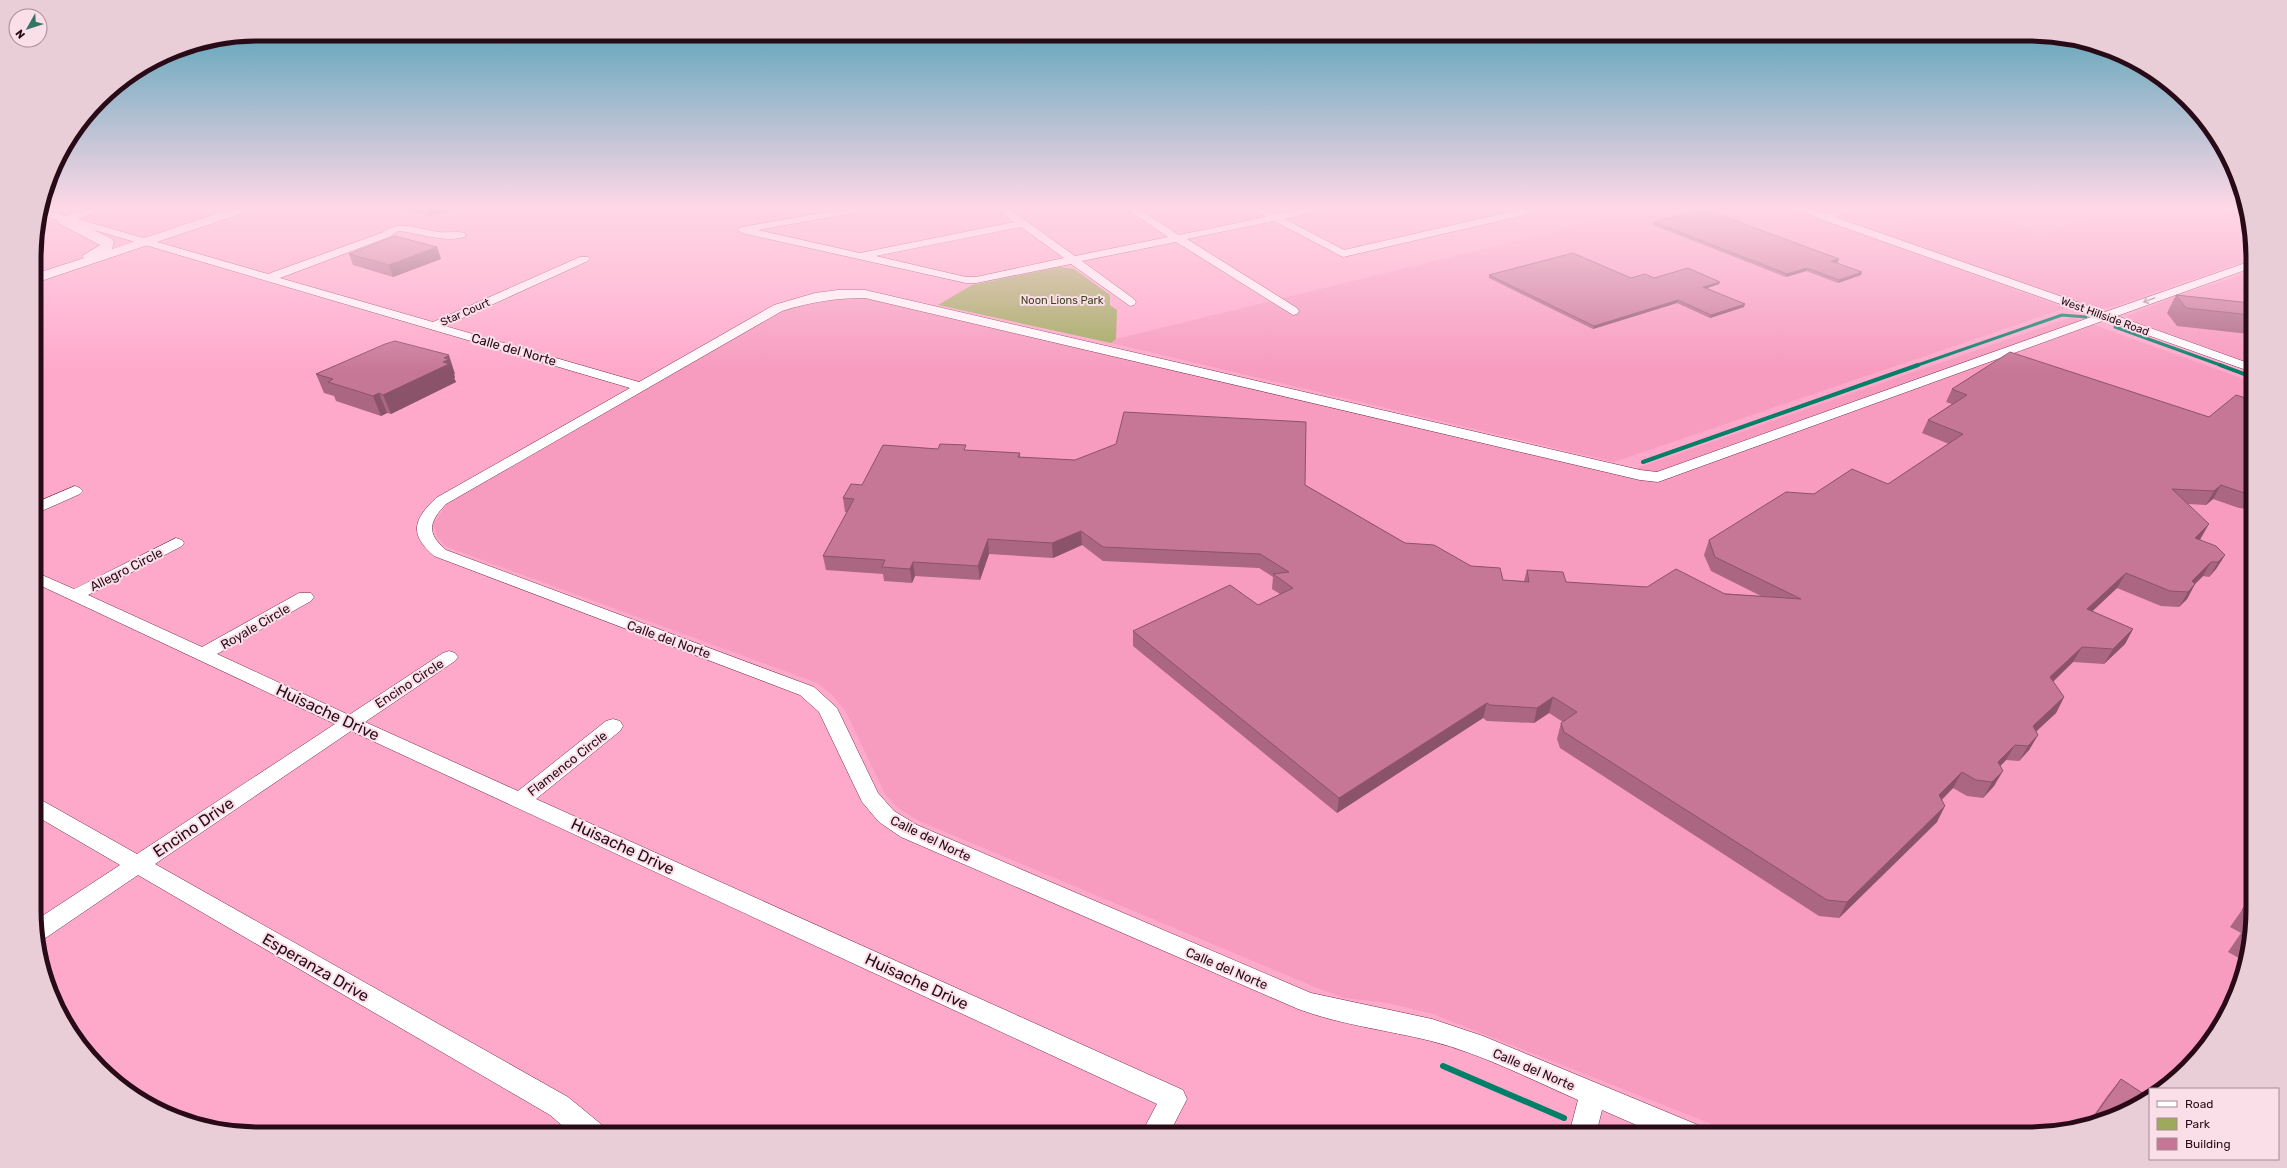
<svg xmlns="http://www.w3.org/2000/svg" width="2287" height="1168" font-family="Rubik,sans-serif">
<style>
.built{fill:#f79bbf}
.green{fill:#9ea95b}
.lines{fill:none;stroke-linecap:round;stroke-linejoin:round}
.stream-far2{stroke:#007f69;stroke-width:3}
.stream-far1{stroke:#007f69;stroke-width:4}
.stream{stroke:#007f69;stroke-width:6}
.minor-casing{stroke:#762e4e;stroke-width:1}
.major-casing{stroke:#762e4e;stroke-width:1}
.minor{fill:#fff;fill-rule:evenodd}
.major{fill:#fff;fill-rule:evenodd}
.wall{fill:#ab6681}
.shaded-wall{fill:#8b5369}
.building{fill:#c77796;stroke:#8b5369}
.oneway{stroke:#a99da3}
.labels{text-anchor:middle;stroke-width:4;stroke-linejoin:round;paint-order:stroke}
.far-park-label{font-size:11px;fill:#40451b;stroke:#fadfe8}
.far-street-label{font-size:11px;fill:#290b18;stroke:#fadfe8}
.street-label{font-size:13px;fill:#290b18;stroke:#fadfe8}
.near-street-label{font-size:16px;fill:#290b18;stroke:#fadfe8}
.rim{fill:none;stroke:#290b18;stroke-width:5}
</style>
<rect width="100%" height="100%" fill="#ffa9ca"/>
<!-- built -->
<g class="built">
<polygon points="1651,208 1788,208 2066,308 1614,462 1111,343 1116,339"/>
<polygon points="2128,208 2245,208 2251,229 2251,259 2118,305 2102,309 2089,307 1886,234 1911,227 1899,223 1937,213 1959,220 1981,214 2041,234"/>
<polygon points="2251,272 2251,363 2132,320 2126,316 2188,292"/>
<polygon points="853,297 869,298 1620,474 2072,317 2252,382 2253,910 2245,968 2230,1009 2197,1058 2162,1089 2150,1089 2150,1098 2101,1122 2043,1134 1737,1134 1433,1014 1387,1003 1345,998 1322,990 919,821 899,809 885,794 846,712 831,694 817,683 455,550 445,546 437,537 433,524 447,504 785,309 798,304"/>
</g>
<!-- green -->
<polygon class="green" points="1060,267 1074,269 1110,295 1110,305 1117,310 1116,339 1111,343 938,305 972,285"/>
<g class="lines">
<!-- stream-far2 -->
<g class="stream-far2">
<polyline points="2115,327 2223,366"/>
<polyline points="1915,366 2062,315 2086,317"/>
</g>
<!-- stream-far1 -->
<g class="stream-far1">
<polyline points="2220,365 2252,377"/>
<polyline points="1643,462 1918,365"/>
</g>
<!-- stream -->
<polyline class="stream" points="1443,1066 1564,1118"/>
<defs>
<g id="minor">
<path d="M 92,208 L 107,208 L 78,219 L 268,274 L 381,233 C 403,219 416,229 439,232 C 448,233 456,231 465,233 L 465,237 C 443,243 420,233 398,231 L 389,237 L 280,278 L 433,322 L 580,257 L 588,257 L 590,259 L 588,261 L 445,326 L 639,382 L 774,305 L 815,293 L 838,290 L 865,290 L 1640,470 L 1657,472 L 2094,316 L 1820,219 L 1794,208 L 1808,208 L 1825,214 L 1845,208 L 1861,208 L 1860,210 L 1835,217 L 2105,312 L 2251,261 L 2251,268 L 2117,316 L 2251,364 L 2252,372 L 2105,320 L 1658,482 L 1640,480 L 865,298 C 835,298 811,302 782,311 L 446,504 C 429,522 426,533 446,550 L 814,687 L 837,708 L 878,793 L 894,811 L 917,825 L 1311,993 L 1432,1019 L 1483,1036 L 1698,1125 L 1701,1134 L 1657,1134 L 1602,1110 L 1596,1134 L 1569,1134 L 1578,1100 C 1530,1079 1482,1054 1431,1041 C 1387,1030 1341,1025 1298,1009 L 901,837 L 879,822 L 862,802 L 819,712 L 800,695 L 434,556 C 409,534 413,520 436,498 L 630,388 L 67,222 L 59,222 L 58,220 L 42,215 L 44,209 L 66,216 Z"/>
<path d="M 849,208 L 870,208 L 865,211 L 758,230 L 860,253 L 1014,222 L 997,208 L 1008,208 L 1075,256 L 1168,237 L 1125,208 L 1137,208 L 1179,235 L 1266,217 L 1252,208 L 1264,208 L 1277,214 L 1308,208 L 1327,208 L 1326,210 L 1285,219 L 1344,250 L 1514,211 L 1510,208 L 1524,208 L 1530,212 L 1525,215 L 1343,257 L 1274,221 L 1187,239 L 1297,308 L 1299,311 L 1297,314 L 1293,315 L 1176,242 L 1082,261 L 1134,299 L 1136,302 L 1134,305 L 1130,306 L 1071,264 L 976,283 L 966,283 L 742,233 L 737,230 L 742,227 ZM 1021,227 L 1064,258 L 976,277 L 966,277 L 876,256 Z"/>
<polygon points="75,486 80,488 83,491 80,494 35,514 35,503"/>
<polygon points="176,538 182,540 184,543 182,546 88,595 202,647 299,593 311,593 314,597 311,601 217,654 349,715 443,653 449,651 455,653 458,657 455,661 365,722 518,791 606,721 613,719 620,721 623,726 620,731 536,799 1183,1090 1187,1099 1169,1134 1141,1134 1157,1104 351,731 155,864 568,1097 602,1125 606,1134 572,1134 550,1115 138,875 44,939 36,941 36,920 120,865 36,816 36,798 43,801 137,854 335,724 35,583 35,572 74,589"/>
</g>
<polygon id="major" points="233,208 251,208 249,211 35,283 35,274 84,258 82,256 100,245 58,223 57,220 58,217 68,217 112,239 114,242 112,249"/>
</defs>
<!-- minor casing -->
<use href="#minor" class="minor-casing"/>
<!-- major casing -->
<use href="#major" class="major-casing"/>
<!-- minor -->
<use href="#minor" class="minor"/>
<!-- major -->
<use href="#major" class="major"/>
</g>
<!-- wall -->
<g class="wall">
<polygon points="394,208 456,208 456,209 429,216"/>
<polygon points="1654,222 1838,262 1835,263 1861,275 1838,283 1806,271 1786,277 1653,225"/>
<polygon points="437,247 441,259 393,277 353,265 349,254"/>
<polygon points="1489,275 1631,278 1654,278 1719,284 1707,288 1744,307 1710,318 1677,303 1593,329 1489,278"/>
<polygon points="2176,295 2251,303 2251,337 2249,334 2177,326 2167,313"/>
<polygon points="316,374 455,374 454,374 455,378 454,378 456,382 391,414 387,413 381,416 336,401 334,396 324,393"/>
<polygon points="1952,389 2209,417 2252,400 2252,508 2250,509 2239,508 2213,499 2206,505 2188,504 2201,538 2200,540 2225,555 2216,569 2209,577 2203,576 2195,584 2187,599 2179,607 2161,606 2117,588 2092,611 2133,629 2125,644 2104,664 2073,662 2053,682 2064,697 2056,713 2036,731 2038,735 2029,750 2019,761 2006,760 2000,766 1994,786 1983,798 1967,796 1953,788 1942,800 1937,822 1839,918 1819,916 1560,748 1557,739 1561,723 1563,722 1549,713 1534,723 1487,721 1483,718 1337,813 1133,646 1133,631 1258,605 1280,594 1272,589 1273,577 1259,568 1103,561 1082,545 1053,558 989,554 980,580 915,576 912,583 884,581 883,574 826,570 823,556 847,512 845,512 843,498 862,485 938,449 1020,453 1020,457 1305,485 1405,543 1471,566 1503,580 1524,581 1527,570 1566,582 1761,596 1711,571 1704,555 1709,540 1814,494 1888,484 1949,444 1922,433 1928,420 1952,404 1946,402"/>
<polygon points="2249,900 2253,910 2246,962 2228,952 2241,933 2230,927"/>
<polygon points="2121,1079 2101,1122 2087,1125 2108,1095"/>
</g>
<!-- shaded-wall -->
<g class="shaded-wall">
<polygon points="426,208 456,208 456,209 429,216"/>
<polygon points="437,247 441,259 393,277 389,265"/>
<polygon points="1839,259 1838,262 1831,264 1831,261"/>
<polygon points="1807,268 1806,271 1786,277 1787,274"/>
<polygon points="1862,272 1861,275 1838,283 1839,280"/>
<polygon points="1720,282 1719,284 1702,290 1703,287"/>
<polygon points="1678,300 1677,303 1593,329 1594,326"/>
<polygon points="1745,304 1744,307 1710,318 1711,315"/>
<polygon points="449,355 455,374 454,374 455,378 454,378 456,382 391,414 383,395 443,362 444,358"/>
<polygon points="379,393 387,413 381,416 373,396"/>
<polygon points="2221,485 2213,499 2206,505 2214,491"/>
<polygon points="2209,524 2201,538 2187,552 2195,538"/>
<polygon points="1081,531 1082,545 1053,558 1052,543"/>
<polygon points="988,539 989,554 980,580 978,566"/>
<polygon points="2225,555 2216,569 2209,577 2218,562"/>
<polygon points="913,562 915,576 912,583 910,569"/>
<polygon points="2211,562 2203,576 2187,592 2192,581"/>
<polygon points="2126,573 2117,588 2079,624 2087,609"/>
<polygon points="2195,584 2187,599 2179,607 2188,592"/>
<polygon points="2133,629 2125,644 2104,664 2113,649"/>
<polygon points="2082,647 2073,662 2041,693 2050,677"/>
<polygon points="1553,697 1549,713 1534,723 1537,708"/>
<polygon points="2064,697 2056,713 2025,742 2033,726"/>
<polygon points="1487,703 1483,718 1337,813 1339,798"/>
<polygon points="2038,735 2029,750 2019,761 2028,746"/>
<polygon points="2015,745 2006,760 1989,778 1998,762"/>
<polygon points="2003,771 1994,786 1983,798 1992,782"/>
<polygon points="1962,772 1953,788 1930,811 1939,795"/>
<polygon points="1945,806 1937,822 1839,918 1847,902"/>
</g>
<!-- building -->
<g class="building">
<polygon points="1704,209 1839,259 1831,261 1862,272 1839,280 1807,268 1787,274 1654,222"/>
<polygon points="395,236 437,247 389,265 349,254"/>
<polygon points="1573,253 1631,278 1645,274 1654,278 1688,268 1720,282 1703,287 1745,304 1711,315 1678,300 1594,326 1489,275"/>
<polygon points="2176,295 2251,303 2251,315 2186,308"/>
<polygon points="395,341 449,355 444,358 449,359 443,362 449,364 383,395 379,393 373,396 328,382 333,379 316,374 385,344"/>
<polygon points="2010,352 2209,417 2236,395 2252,400 2252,495 2247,494 2221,485 2214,491 2172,489 2209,524 2195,538 2216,546 2225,555 2218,562 2211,562 2192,581 2195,584 2188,592 2170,591 2126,573 2087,609 2133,629 2113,649 2082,647 2050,677 2064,697 2033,726 2038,735 2028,746 2015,745 1998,762 2003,771 1992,782 1976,780 1962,772 1939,795 1945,806 1847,902 1827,900 1564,732 1561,723 1577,712 1553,697 1537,708 1490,705 1487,703 1339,798 1133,631 1230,585 1258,605 1293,588 1273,574 1289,572 1260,554 1103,547 1081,531 1052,543 988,539 978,566 913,562 910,569 882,567 885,560 823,556 854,499 843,498 851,484 862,485 883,445 938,449 940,444 966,445 964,450 1020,453 1018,457 1075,460 1116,444 1124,412 1306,422 1305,485 1405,543 1434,545 1471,566 1500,568 1503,580 1529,582 1527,570 1563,572 1566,582 1647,587 1676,569 1725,594 1801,599 1715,557 1709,540 1786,492 1814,494 1852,469 1888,484 1963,434 1928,420 1967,395 1952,389"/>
<polygon points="2249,900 2253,902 2252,916 2242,910"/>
<polygon points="2252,920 2249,940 2241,936"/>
<polygon points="2121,1079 2150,1098 2101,1122 2088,1125"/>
</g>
<!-- one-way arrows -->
<defs><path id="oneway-shaft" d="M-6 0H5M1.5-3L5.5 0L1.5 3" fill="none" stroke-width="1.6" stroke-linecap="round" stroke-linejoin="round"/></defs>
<use class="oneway" href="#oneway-shaft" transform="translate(2149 300) rotate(160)"/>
<!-- sky -->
<linearGradient id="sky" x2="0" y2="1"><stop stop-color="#4b9fb5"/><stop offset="0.56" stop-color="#ffd8e7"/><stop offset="1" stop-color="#ffd8e7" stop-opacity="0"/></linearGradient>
<rect width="2287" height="371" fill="url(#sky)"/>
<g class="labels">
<!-- far-park labels -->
<g class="far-park-label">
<text x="1062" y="304">Noon Lions Park</text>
</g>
<!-- far-street labels -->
<g class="far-street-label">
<text transform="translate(465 312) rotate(-24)" y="4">Star Court</text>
<text transform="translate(2105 316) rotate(20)" y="4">West Hillside Road</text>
</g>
<!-- street labels -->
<g class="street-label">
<text transform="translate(514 349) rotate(16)" y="5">Calle del Norte</text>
<text transform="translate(126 569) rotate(-27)" y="5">Allegro Circle</text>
<text transform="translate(255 626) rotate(-30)" y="5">Royale Circle</text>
<text transform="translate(669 639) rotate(20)" y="5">Calle del Norte</text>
<text transform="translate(409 683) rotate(-33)" y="5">Encino Circle</text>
<text transform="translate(567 763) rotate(-38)" y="5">Flamenco Circle</text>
<text transform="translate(931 838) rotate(26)" y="5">Calle del Norte</text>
<text transform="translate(1227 968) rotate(23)" y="5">Calle del Norte</text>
<text transform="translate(1534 1069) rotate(23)" y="5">Calle del Norte</text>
</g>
<!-- near-street labels -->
<g class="near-street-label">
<text transform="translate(328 712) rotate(25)" y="6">Huisache Drive</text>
<text transform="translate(193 827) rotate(-34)" y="6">Encino Drive</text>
<text transform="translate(623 846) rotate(25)" y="6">Huisache Drive</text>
<text transform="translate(316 967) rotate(30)" y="6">Esperanza Drive</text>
<text transform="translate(917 981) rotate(25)" y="6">Huisache Drive</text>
</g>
</g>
<!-- crop -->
<path d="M0 0H2287V1168H0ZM258 41H2029A217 217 0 0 1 2246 258V910A217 217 0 0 1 2029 1127H258A217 217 0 0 1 41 910V258A217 217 0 0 1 258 41Z" fill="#e9ced7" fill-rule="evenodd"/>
<path class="rim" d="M258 41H2029A217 217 0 0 1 2246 258V910A217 217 0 0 1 2029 1127H258A217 217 0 0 1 41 910V258A217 217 0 0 1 258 41Z"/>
<!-- legend -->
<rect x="2149" y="1088" width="130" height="72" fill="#fadfe8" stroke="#a68a95"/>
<rect x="2157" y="1101" width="20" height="6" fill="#ffffff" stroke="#a68a95"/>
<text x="2185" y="1108" font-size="12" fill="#290b18">Road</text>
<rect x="2157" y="1118" width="20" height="12" fill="#9ea95b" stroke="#a68a95"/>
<text x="2185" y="1128" font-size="12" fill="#290b18">Park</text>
<rect x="2157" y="1138" width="20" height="12" fill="#c77796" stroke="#a68a95"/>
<text x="2185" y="1148" font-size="12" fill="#290b18">Building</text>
<!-- north arrow -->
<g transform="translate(28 28) rotate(231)"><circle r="19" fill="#fadfe8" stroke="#a68a95"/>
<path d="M0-3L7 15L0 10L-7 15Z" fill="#337565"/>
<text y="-6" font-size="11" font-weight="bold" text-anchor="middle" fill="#290b18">N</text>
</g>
</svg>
